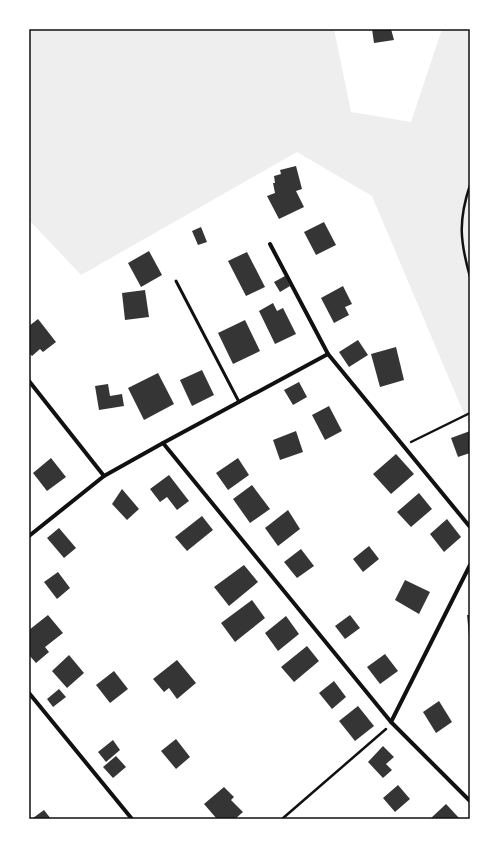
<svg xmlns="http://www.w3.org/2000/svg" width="499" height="848" font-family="'PT Sans',sans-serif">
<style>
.green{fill:#eee}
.building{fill:#353535}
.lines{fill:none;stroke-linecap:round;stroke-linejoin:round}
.path{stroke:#111;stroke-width:2.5}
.service{stroke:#111;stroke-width:3}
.minor{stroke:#111;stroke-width:4}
.neatline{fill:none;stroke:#111;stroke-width:1.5}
</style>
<rect width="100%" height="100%" fill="#fff"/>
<!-- green -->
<polygon class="green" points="29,29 334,29 351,112 411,122 442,29 470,29 470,428 372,196 297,152 81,275 29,220"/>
<!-- building -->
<g class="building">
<polygon points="372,29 391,29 394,40 374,43"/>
<polygon points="296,166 302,189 296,191 304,207 279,219 267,196 275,193 273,183 275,183 274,176 281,174 280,170"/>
<polygon points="324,222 336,245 316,255 304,232"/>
<polygon points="201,227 207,242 198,245 192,231"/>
<polygon points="149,251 162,275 141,287 128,263"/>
<polygon points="247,252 265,287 246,296 228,261"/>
<polygon points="285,276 290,286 280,292 274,282"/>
<polygon points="343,286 352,304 345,307 349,315 334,323 321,298"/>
<polygon points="145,290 149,317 125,320 122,293"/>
<polygon points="273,303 277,311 283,308 296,334 275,344 259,311"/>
<polygon points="38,319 56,342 43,352 40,349 32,356 29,353 30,350 29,348 29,326"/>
<polygon points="245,320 260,351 233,364 218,333"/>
<polygon points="358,340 368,355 349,367 339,352"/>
<polygon points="396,347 404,380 380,387 371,354"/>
<polygon points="202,370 214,395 192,406 180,380"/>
<polygon points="158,373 174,404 144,420 128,388"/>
<polygon points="299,382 307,397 293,405 284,390"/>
<polygon points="108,384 110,396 122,394 124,406 99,410 95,386"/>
<polygon points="329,406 342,431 325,440 312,415"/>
<polygon points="296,431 303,452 280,460 273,440"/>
<polygon points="470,431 470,453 458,457 451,438"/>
<polygon points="396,454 414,474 391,494 373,474"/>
<polygon points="51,458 66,477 47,491 33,473"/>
<polygon points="238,458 249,475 228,490 216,473"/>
<polygon points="169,475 189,501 177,510 167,497 160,502 150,489"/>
<polygon points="252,485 270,509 250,523 233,499"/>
<polygon points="122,489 139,509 127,520 112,504"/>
<polygon points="419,493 432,509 411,527 397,512"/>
<polygon points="288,510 300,529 278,546 265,528"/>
<polygon points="202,516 213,530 187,551 175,537"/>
<polygon points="447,519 461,537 444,552 430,534"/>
<polygon points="59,528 76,548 64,558 47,538"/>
<polygon points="369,546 379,559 363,572 353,559"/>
<polygon points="301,549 314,566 297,578 284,562"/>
<polygon points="244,565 258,582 229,606 214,587"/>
<polygon points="58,572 70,588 57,599 44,582"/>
<polygon points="405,580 430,592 419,614 395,600"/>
<polygon points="252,600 265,618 235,642 221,623"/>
<polygon points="48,615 63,633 45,647 49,652 36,663 29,655 29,630"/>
<polygon points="350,615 360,628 345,639 335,626"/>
<polygon points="467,615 470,615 470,636 469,636"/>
<polygon points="286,616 299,634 278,651 265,633"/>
<polygon points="307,646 319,661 294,682 281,667"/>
<polygon points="385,654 398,671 380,684 367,667"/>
<polygon points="69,655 84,673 67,688 52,671"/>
<polygon points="177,660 196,683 177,699 169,688 164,692 153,679"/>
<polygon points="114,671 128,689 110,703 96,685"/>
<polygon points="334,681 346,697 332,709 319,693"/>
<polygon points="59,689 66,697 53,707 47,699"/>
<polygon points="439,701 452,722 436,733 423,712"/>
<polygon points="358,706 374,726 355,741 339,721"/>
<polygon points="176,739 190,757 176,769 161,751"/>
<polygon points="113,740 120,750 106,762 98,752"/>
<polygon points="383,746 394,757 386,764 392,770 383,778 368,762"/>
<polygon points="116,756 126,767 113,778 103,767"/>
<polygon points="398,785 410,799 395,812 383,798"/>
<polygon points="224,787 234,797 231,800 243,812 235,819 217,819 204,804"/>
<polygon points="446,804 460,819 430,819"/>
<polygon points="44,810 51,819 34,819 33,818"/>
</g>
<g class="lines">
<!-- path -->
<g class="path">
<path d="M 470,185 C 458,221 460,241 470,277"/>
<polyline points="411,442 470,413"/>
<polyline points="282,819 386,729"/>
</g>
<!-- service -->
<polyline class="service" points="176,281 239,402"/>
<!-- minor -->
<g class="minor">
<polyline points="270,244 328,354 470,527"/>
<polyline points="29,381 104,476"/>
<polyline points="163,443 391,722 470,801"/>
<polyline points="29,536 104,476 163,443 328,354"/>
<polyline points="29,693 132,819"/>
<polyline points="391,722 470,565"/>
</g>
</g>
<!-- border -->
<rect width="499" height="848" fill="none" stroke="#ffffff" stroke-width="60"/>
<rect x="30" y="30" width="439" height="788" class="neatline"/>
</svg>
